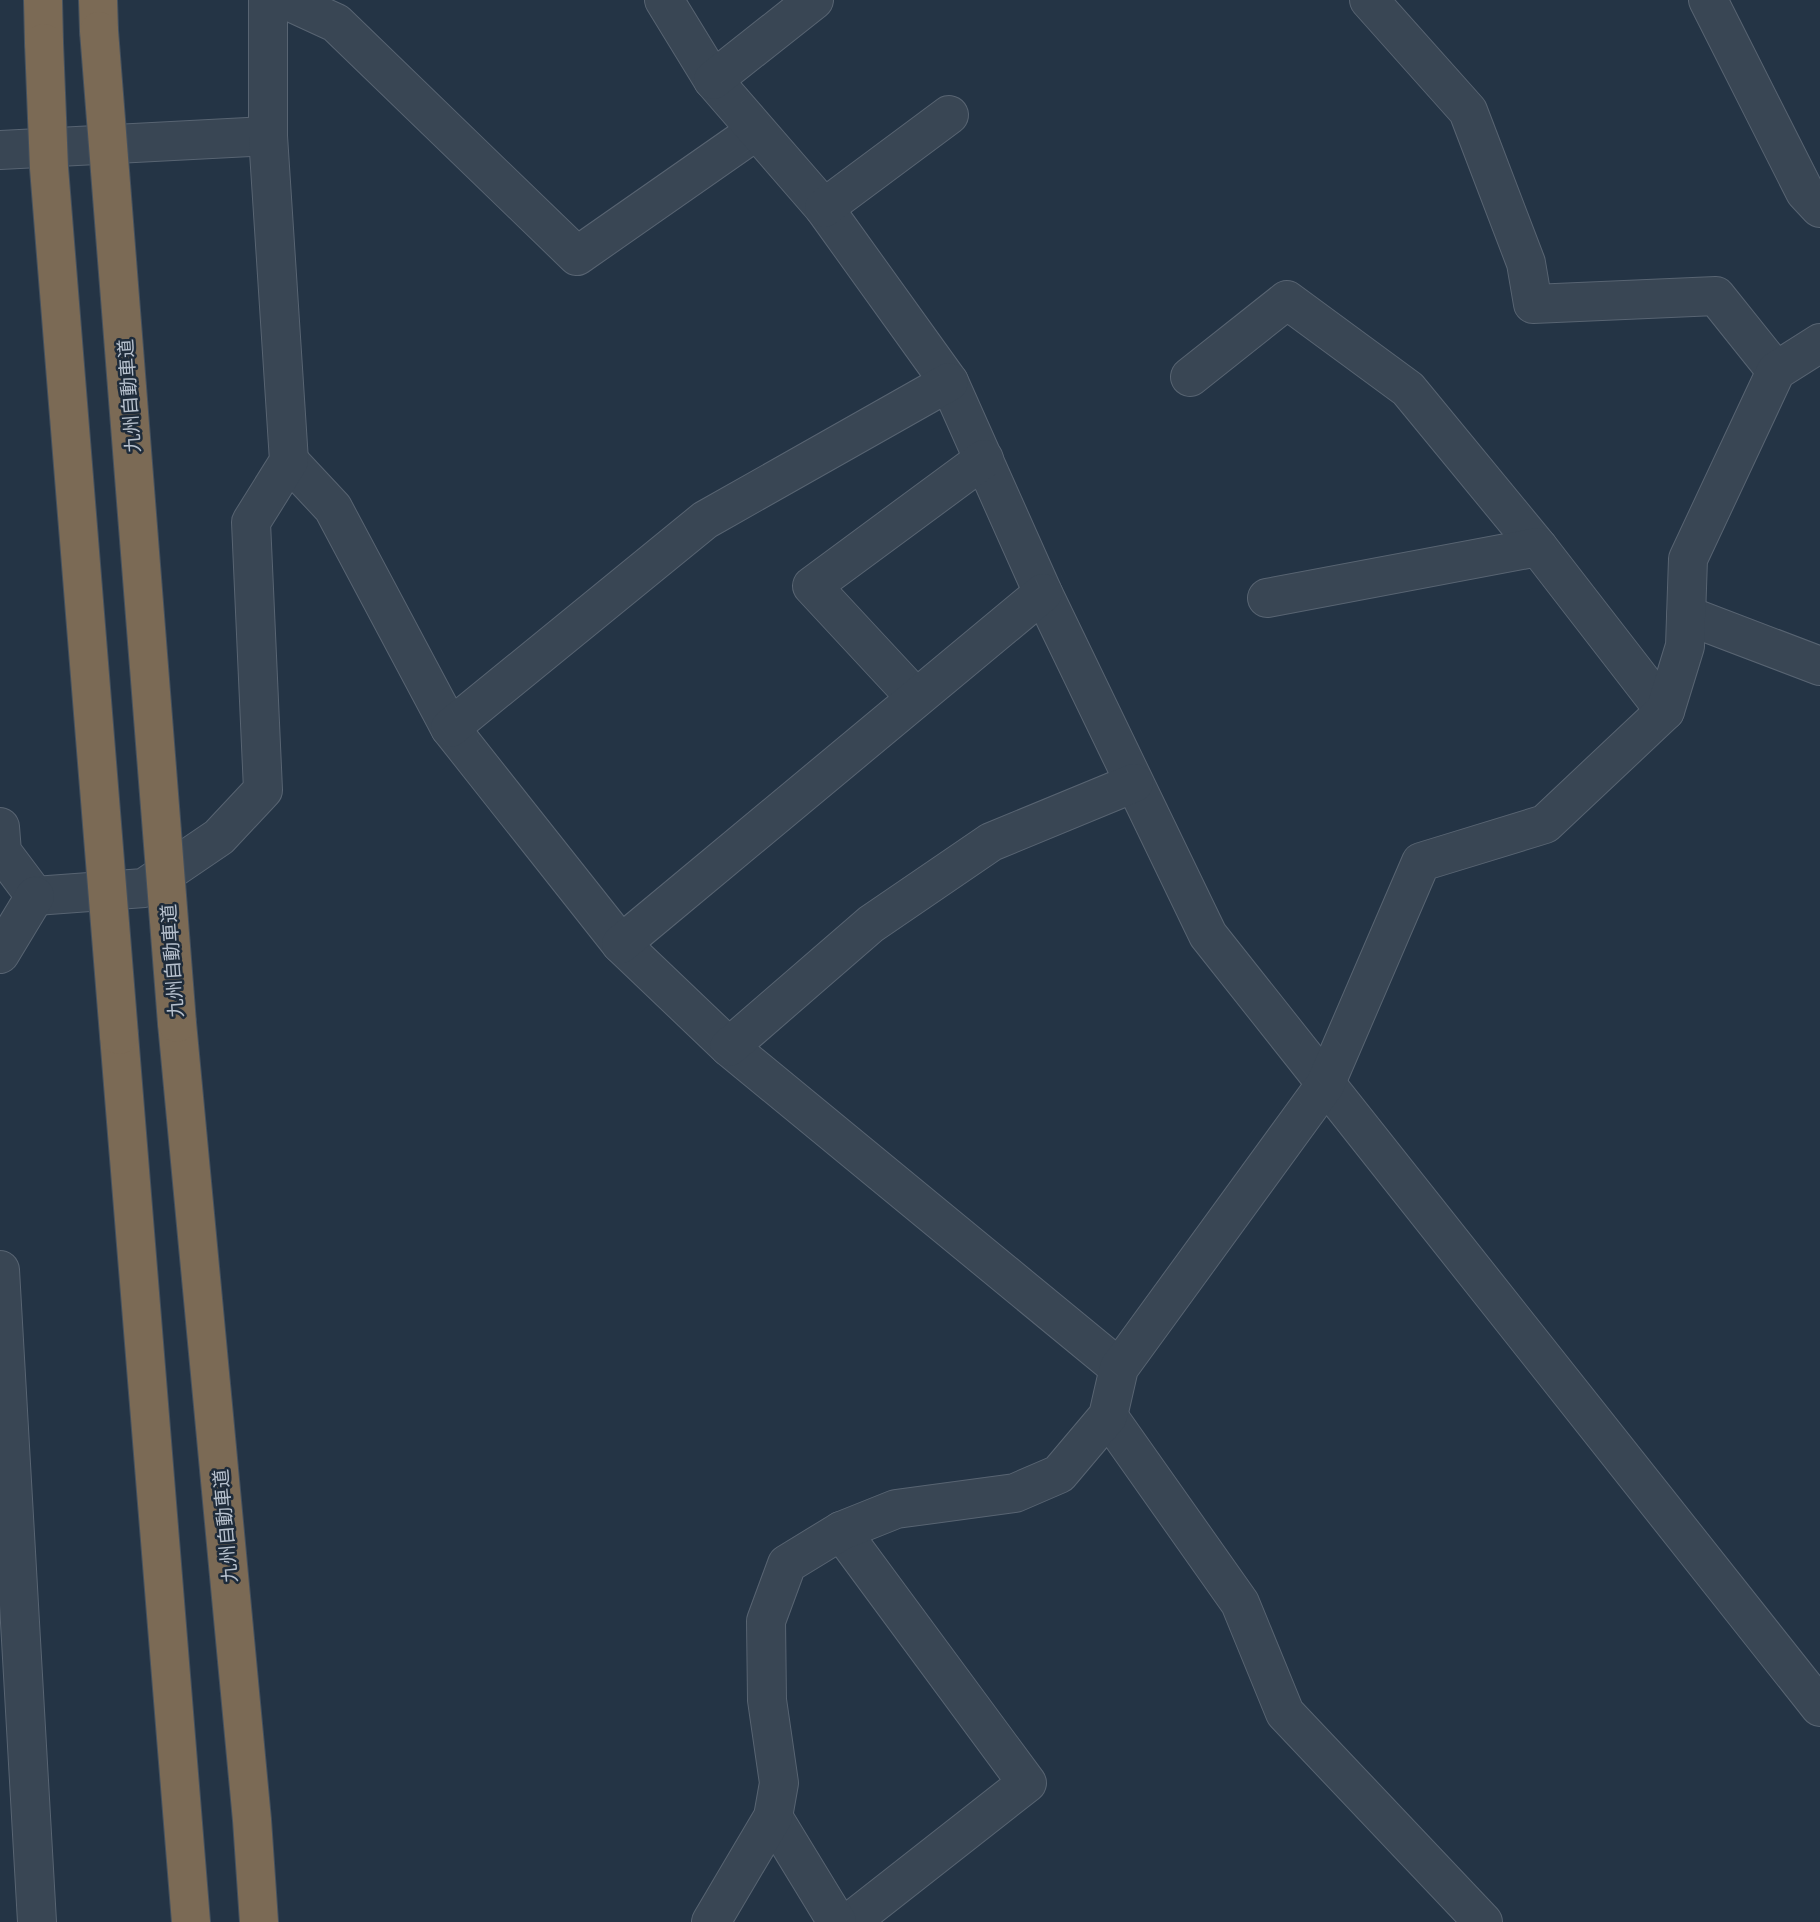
<svg xmlns="http://www.w3.org/2000/svg" width="1820" height="1922" font-family="'DejaVu Sans','Noto Sans JP',sans-serif">
<style>
.lines{fill:none;stroke-linecap:round;stroke-linejoin:round}
.minor-casing{stroke:#586472;stroke-width:40}
.highway-casing{stroke:#44515f;stroke-width:40}
.minor{stroke:#394654;stroke-width:38}
.highway{stroke:#7b6a55;stroke-width:38}
.highway-bridge-casing{stroke:#44515f;stroke-width:40;stroke-linecap:butt}
.highway-bridge{stroke:#7b6a55;stroke-width:38}
.labels{text-anchor:middle;stroke-width:5;stroke-linejoin:round;paint-order:stroke}
.street-label{font-size:19px;fill:#b7c1ce;stroke:#1e2b3a}
</style>
<rect width="100%" height="100%" fill="#243445"/>
<g class="lines">
<defs>
<g id="minor">
<polyline points="286,0 336,23 577,256 756,131"/>
<polyline points="664,0 713,80 824,208 949,382 1043,593 1208,935 1820,1707"/>
<polyline points="1369,0 1468,111 1526,263 1533,304 1716,296 1776,371"/>
<polyline points="1708,0 1805,192 1820,208"/>
<polyline points="713,80 814,0"/>
<polyline points="0,150 268,136"/>
<polyline points="824,208 949,115"/>
<polyline points="1190,377 1287,300 1408,389 1538,547"/>
<polyline points="289,461 333,508 450,728 621,944 729,1047 1119,1368"/>
<polyline points="1267,598 1538,547 1665,711"/>
<polyline points="1686,615 1820,666"/>
<polyline points="916,698 812,586 984,459"/>
<polyline points="450,728 705,520 949,382"/>
<polyline points="0,827 2,852 35,896"/>
<polyline points="35,896 144,888 219,837 263,790 251,522 289,461 268,136 268,0"/>
<polyline points="621,944 1043,593"/>
<polyline points="0,954 35,896"/>
<polyline points="729,1047 871,924 991,842 1134,783"/>
<polyline points="0,1270 37,1922"/>
<polyline points="1108,1416 1240,1603 1285,1713 1483,1922"/>
<polyline points="841,1531 1027,1783 850,1922"/>
<polyline points="773,1817 837,1922"/>
<polyline points="711,1922 773,1817 779,1783 767,1700 766,1621 787,1564 841,1531 896,1509 1015,1493 1059,1474 1108,1416 1119,1368 1325,1085 1421,862 1545,824 1665,711 1685,646 1688,559 1776,371 1820,343"/>
</g>
<g id="highway">
<polyline points="43,0 44,43"/>
<polyline points="98,0 99,31"/>
<polyline points="177,1023 252,1820 259,1922"/>
<polyline points="119,1035 191,1922"/>
</g>
</defs>
<!-- minor casing -->
<use href="#minor" class="minor-casing"/>
<!-- highway casing -->
<use href="#highway" class="highway-casing"/>
<!-- minor -->
<use href="#minor" class="minor"/>
<!-- highway -->
<use href="#highway" class="highway"/>
<defs>
<g id="highway-bridge">
<polyline points="99,31 177,1023"/>
<polyline points="44,43 49,168 119,1035"/>
</g>
</defs>
<!-- highway-bridge casing -->
<use href="#highway-bridge" class="highway-bridge-casing"/>
<!-- highway-bridge -->
<use href="#highway-bridge" class="highway-bridge"/>
</g>
<g class="labels">
<!-- street labels -->
<g class="street-label">
<text transform="translate(129 396) rotate(-94)" y="7">九州自動車道</text>
<text transform="translate(172 961) rotate(-94)" y="7">九州自動車道</text>
<text transform="translate(225 1526) rotate(-95)" y="7">九州自動車道</text>
</g>
</g>
</svg>
